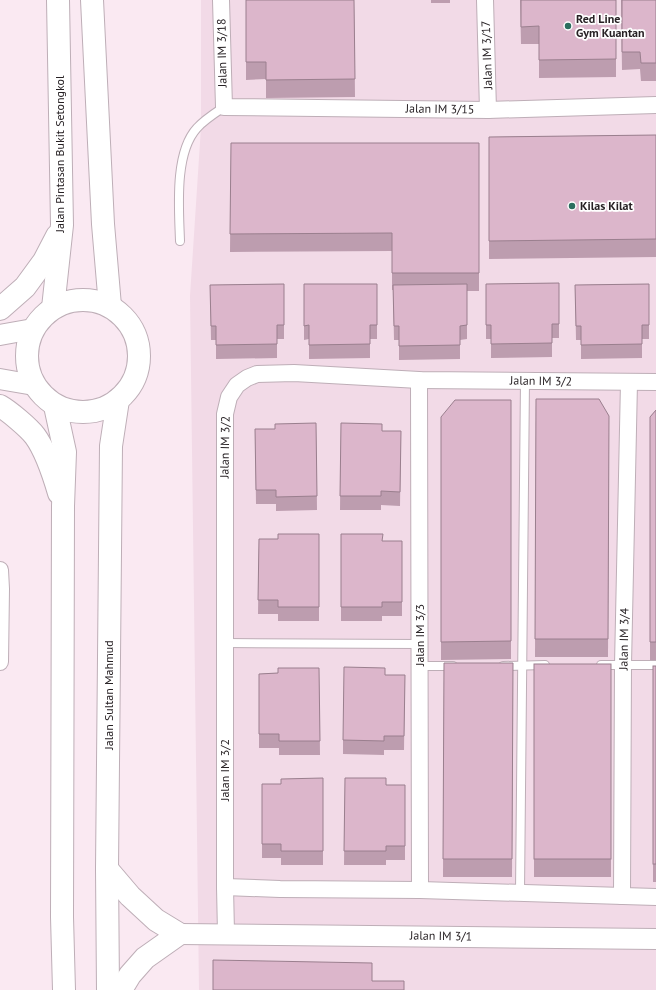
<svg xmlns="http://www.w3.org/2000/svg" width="656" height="990" font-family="'PT Sans',sans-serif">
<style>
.built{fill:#f2dae7}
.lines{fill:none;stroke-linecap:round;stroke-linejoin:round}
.service-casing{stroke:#beaeb7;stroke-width:10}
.minor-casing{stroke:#beaeb7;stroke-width:18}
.tertiary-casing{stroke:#beaeb7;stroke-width:22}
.secondary-casing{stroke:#beaeb7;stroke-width:24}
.service{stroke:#fff;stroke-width:8}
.minor{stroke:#fff;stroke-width:16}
.tertiary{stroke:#fff;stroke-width:20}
.secondary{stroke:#fff;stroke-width:22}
.wall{fill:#bd9daf}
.building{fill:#dcb6cb;stroke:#9a7f8e}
.poi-dot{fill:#2b6e5f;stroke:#fff;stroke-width:1.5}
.labels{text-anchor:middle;stroke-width:3.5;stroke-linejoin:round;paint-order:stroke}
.poi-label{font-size:12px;font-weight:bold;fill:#272124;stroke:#fff;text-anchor:start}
.street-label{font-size:12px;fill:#272124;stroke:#fff}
</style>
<rect width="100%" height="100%" fill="#fae9f2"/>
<!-- built -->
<polygon class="built" points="201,0 656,0 656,990 199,990 190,296 201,127"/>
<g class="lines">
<defs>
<g id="service">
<path d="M 180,241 C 179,209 174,153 197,128 C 204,120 215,113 224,107"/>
<polyline points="225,643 419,644"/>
<polyline points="601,665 656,665"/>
<polyline points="420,666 453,666"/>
<polyline points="503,666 545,665"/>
<polyline points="520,892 525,380"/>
</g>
<g id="minor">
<polyline points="221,0 224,107 488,110 656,105"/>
<polyline points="485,0 488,110"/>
<polyline points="419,380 420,890"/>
<polyline points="0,570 1,589 0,662"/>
<polyline points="225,887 280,889 420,890 656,897"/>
<polyline points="622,896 623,665 629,382"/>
<polyline points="226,933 225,887 225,414 229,397 237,385 247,378 257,374 294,373 419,380 656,382"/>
</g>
<g id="tertiary">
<polyline points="0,335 33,329"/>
<polyline points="0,379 34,385"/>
<polyline points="179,934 656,939"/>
</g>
<g id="secondary">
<polyline points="92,0 103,224 110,306"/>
<circle cx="83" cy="356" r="56"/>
<polyline points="53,308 62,225 58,0"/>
<polyline points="0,309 25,287 44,261 57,236"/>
<path d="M 0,406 C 9,411 29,428 35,436 C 46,451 54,476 59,493"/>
<polyline points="55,406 65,452 63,506 62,917 64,990"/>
<polyline points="107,869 130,896 156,920 179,934 145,958 130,975 121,990"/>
<polyline points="108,990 107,869 111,446 118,400"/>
</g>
</defs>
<!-- service casing -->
<use href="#service" class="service-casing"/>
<!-- minor casing -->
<use href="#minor" class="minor-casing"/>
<!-- tertiary casing -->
<use href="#tertiary" class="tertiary-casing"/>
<!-- secondary casing -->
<use href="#secondary" class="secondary-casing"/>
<!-- service -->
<use href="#service" class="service"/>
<!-- minor -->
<use href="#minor" class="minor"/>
<!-- tertiary -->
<use href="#tertiary" class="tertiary"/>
<!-- secondary -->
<use href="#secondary" class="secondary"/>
</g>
<!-- wall -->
<g class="wall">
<polygon points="246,0 354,0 355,97 266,98 266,79 246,80"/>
<rect x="431" y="0" width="19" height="3"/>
<polygon points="520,0 616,0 616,77 539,78 539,44 521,44"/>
<polygon points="621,0 656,0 656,81 641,81 640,69 622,70"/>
<polygon points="656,135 656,257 489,259 489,137"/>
<polygon points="231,143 479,143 479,291 467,291 467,339 460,340 460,359 399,360 399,340 394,340 393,290 392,290 392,251 230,252"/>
<polygon points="559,283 559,338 552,338 552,357 491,358 491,339 486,339 486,284"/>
<polygon points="284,284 284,339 277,339 277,358 216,359 216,340 211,340 210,285"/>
<polygon points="304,284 377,325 377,339 370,339 370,358 309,359 309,339 304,340"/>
<polygon points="649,284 649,339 642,339 642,358 581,359 581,340 576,340 575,285"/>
<polygon points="536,399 609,416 608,657 535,657"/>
<polygon points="511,400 511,659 441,660 441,417"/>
<polygon points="656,410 656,660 650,660 650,417"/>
<polygon points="316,423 317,510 276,511 276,504 256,504 255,429 275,429"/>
<polygon points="341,423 382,431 401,431 400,506 381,505 381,510 340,510"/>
<polygon points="319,534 319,621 278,621 278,614 258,614 259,539 278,539"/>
<polygon points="341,534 383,541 402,541 402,616 382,616 382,621 341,621"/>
<polygon points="444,663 513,663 512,877 443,877"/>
<rect x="534" y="664" width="77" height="213"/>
<rect x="653" y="666" width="3" height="216"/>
<polygon points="319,668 320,755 279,755 279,748 259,748 259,674 278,673"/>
<polygon points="385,675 405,675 404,750 384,750 384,755 343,754 343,740"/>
<polygon points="323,778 323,865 281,865 281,858 262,858 262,784 281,784"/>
<polygon points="345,778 386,785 405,785 405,860 386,860 386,865 344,865"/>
</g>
<!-- building -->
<g class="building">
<polygon points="246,0 354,0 355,79 266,80 266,62 246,62"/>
<polygon points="521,0 616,0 616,59 539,60 539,26 521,27"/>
<polygon points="622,0 656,0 656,63 641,63 640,52 622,52"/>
<polygon points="656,135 656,239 489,241 489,137"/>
<polygon points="231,143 479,143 479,273 392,273 392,233 230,234"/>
<polygon points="559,283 559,324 552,324 552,343 491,344 491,325 486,325 486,284"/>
<polygon points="284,284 284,325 277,325 277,344 216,345 216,326 211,326 210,285"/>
<polygon points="304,284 377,284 377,325 370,325 370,344 309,345 309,325 304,326"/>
<polygon points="467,284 467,325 460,326 460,345 399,346 399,326 394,326 393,285"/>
<polygon points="649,284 649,325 642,325 642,344 581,345 581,326 576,326 575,285"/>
<polygon points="536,399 599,399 609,416 608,639 535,639"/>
<polygon points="455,400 511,400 511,641 441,642 441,417"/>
<polygon points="656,410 656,642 650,642 650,417"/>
<polygon points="316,423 317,496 276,497 276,490 256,490 255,429 275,429 275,424"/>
<polygon points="341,423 382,424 382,431 401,431 400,492 381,491 381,496 340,496"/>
<polygon points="278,534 319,534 319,607 278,607 278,600 258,600 259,539 278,539"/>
<polygon points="341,534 383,534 382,541 402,541 402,602 382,602 382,607 341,607"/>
<polygon points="444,663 513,663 512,859 443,859"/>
<rect x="534" y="664" width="77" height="195"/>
<rect x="653" y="666" width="3" height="198"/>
<polygon points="344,667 385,668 385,675 405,675 404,736 384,736 384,741 343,740"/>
<polygon points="278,668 319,668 320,741 279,741 279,734 259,734 259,674 278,673"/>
<polygon points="323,778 323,851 281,851 281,844 262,844 262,784 281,784 281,779"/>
<polygon points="345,778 386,778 386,785 405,785 405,846 386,846 386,851 344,851"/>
<polygon points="213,960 372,963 372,981 404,981 404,990 213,990"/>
</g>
<!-- markers -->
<g class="poi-dot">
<circle cx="568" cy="26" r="4"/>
<circle cx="572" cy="206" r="4"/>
</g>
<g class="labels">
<!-- poi labels -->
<g class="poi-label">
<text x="576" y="23">Red Line<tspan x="576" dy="14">Gym Kuantan</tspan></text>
<text x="580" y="210">Kilas Kilat</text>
</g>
<!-- street labels -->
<g class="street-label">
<text transform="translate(222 53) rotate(-91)" y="4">Jalan IM 3/18</text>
<text transform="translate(487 55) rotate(-92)" y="4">Jalan IM 3/17</text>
<text transform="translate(440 109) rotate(1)" y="4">Jalan IM 3/15</text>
<text transform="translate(60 154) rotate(-90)" y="4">Jalan Pintasan Bukit Setongkol</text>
<text transform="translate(541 381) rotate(1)" y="4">Jalan IM 3/2</text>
<text transform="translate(225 447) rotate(-89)" y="4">Jalan IM 3/2</text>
<text transform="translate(420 635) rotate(-90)" y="4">Jalan IM 3/3</text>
<text transform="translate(624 639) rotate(-89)" y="4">Jalan IM 3/4</text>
<text transform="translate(109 695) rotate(-90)" y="4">Jalan Sultan Mahmud</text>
<text transform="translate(225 770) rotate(-90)" y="4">Jalan IM 3/2</text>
<text transform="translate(441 936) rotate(1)" y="4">Jalan IM 3/1</text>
</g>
</g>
</svg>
